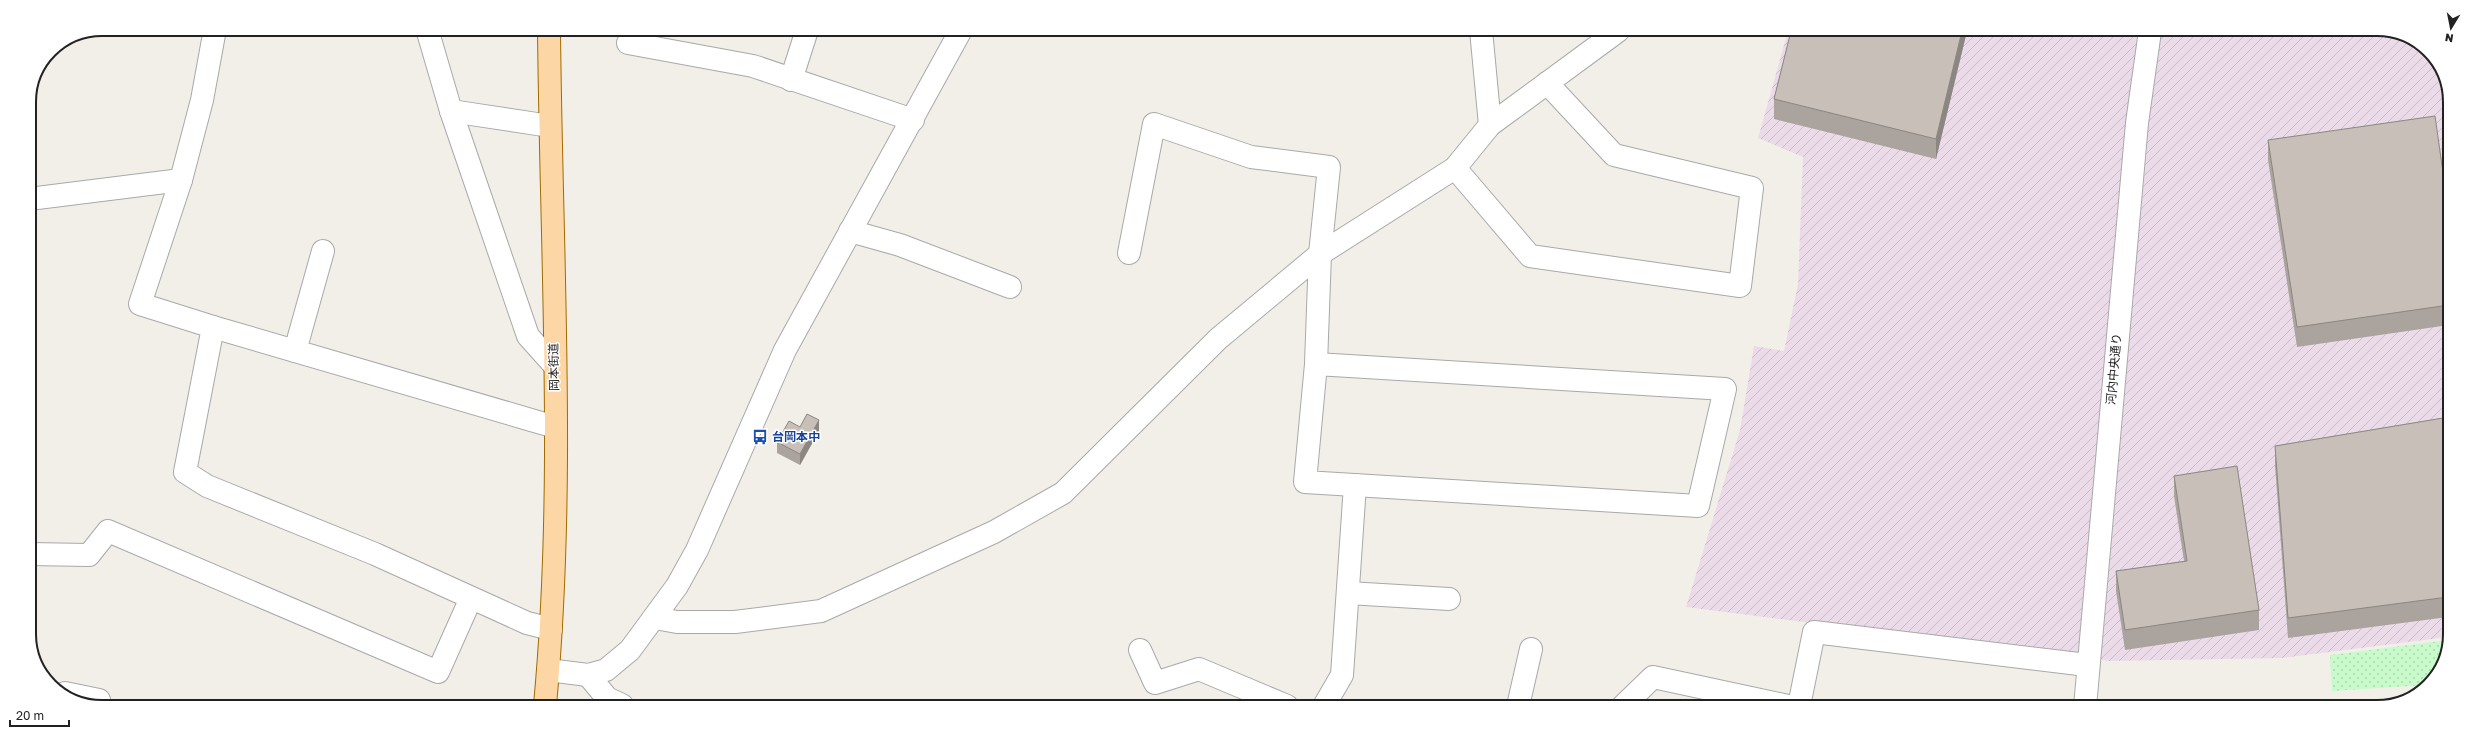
<svg xmlns="http://www.w3.org/2000/svg" width="2479" height="736" font-family="'Golos Text','Noto Sans JP',sans-serif">
<style>
.industrial{fill:url(#industrial-furrows)}
.park{fill:url(#park-dots)}
.lines{fill:none;stroke-linecap:round;stroke-linejoin:round}
.minor-casing{stroke:#a9a9a9;stroke-width:24}
.tertiary-casing{stroke:#a9a9a9;stroke-width:24}
.primary-casing{stroke:#a06b00;stroke-width:24}
.minor{stroke:#fff;stroke-width:22}
.tertiary{stroke:#fff;stroke-width:22}
.primary{stroke:#fcd6a4;stroke-width:22}
.wall{fill:#aba49e}
.shaded-wall{fill:#8b8681}
.building{fill:#c7bfb8;stroke:#8b8681}
.labels{text-anchor:middle;stroke-width:3;stroke-linejoin:round;paint-order:stroke}
.street-label{font-size:12px;fill:#222;stroke:#fff}
.transit-label{font-size:12px;font-weight:bold;fill:#164399;stroke:#fff;text-anchor:start}
.rim{fill:none;stroke:#222;stroke-width:2}
</style>
<defs>
<pattern id="industrial-furrows" width="10" height="10" patternUnits="userSpaceOnUse"><rect width="10" height="10" fill="#ebdbe8"/><path d="M-1 1l2-2M0 10L10 0M9 11l2-2" fill="none" stroke="#c9bcc7"/></pattern>
<pattern id="park-dots" width="8" height="8" patternUnits="userSpaceOnUse"><rect width="8" height="8" fill="#c8facc"/><path d="M2 2h.1M6 6h.1" fill="none" stroke="#acd6af" stroke-width="1.8" stroke-linecap="round"/></pattern>
</defs>
<rect width="100%" height="100%" fill="#f2efe9"/>
<!-- industrial -->
<polygon class="industrial" points="1788,31 2395,31 2432,54 2450,97 2448,637 2283,658 2110,661 1686,607 1740,430 1754,346 1784,351 1798,284 1803,157 1758,138"/>
<!-- park -->
<polygon class="park" points="2448,640 2448,652 2426,685 2332,691 2330,655"/>
<g class="lines">
<defs>
<g id="minor">
<polyline points="215,29 202,100 181,180 140,304 213,327 185,472 207,486 375,554 527,623 551,629"/>
<polyline points="427,29 451,111 528,336 554,365"/>
<polyline points="1481,30 1490,125"/>
<polyline points="628,43 753,66 913,120"/>
<polyline points="791,80 807,30"/>
<polyline points="451,111 550,126"/>
<polyline points="1455,168 1530,256 1740,286 1752,188 1614,155 1547,83"/>
<polyline points="29,199 181,180"/>
<polyline points="850,231 900,245 1010,287"/>
<polyline points="1129,253 1154,124 1251,157 1329,167 1320,254 1316,364 1305,482 1698,506 1725,389 1316,364"/>
<polyline points="213,327 555,427"/>
<polyline points="295,351 323,251"/>
<polyline points="29,554 89,555 108,531 438,672 471,598"/>
<polyline points="1348,593 1449,599"/>
<polyline points="655,618 677,622 735,622 821,611 994,532 1063,493 1218,339 1320,254 1455,168 1490,125 1618,31"/>
<polyline points="1140,650 1155,683 1199,669 1287,706"/>
<polyline points="588,675 607,698 622,705"/>
<polyline points="65,693 99,700"/>
<polyline points="1324,706 1342,675 1355,485"/>
<polyline points="1518,706 1531,649"/>
<polyline points="1623,706 1653,677 1788,706"/>
<polyline points="1799,706 1814,632 2087,665"/>
</g>
<g id="tertiary">
<polyline points="548,670 588,675 606,670 630,650 677,586 697,550 785,350 961,30"/>
<polyline points="2085,707 2137,123 2150,31"/>
</g>
<path id="primary" d="M 545,705 C 566,481 551,254 549,29"/>
</defs>
<!-- minor casing -->
<use href="#minor" class="minor-casing"/>
<!-- tertiary casing -->
<use href="#tertiary" class="tertiary-casing"/>
<!-- primary casing -->
<use href="#primary" class="primary-casing"/>
<!-- minor -->
<use href="#minor" class="minor"/>
<!-- tertiary -->
<use href="#tertiary" class="tertiary"/>
<!-- primary -->
<use href="#primary" class="primary"/>
</g>
<!-- wall -->
<g class="wall">
<polygon points="1791,31 1967,31 1936,159 1774,119 1774,99"/>
<polygon points="2268,140 2449,215 2449,325 2297,347 2268,160"/>
<polygon points="2449,417 2448,617 2288,638 2275,466 2275,446"/>
<polygon points="800,427 819,431 800,465 777,453 777,442"/>
<polygon points="2174,476 2259,610 2259,630 2125,650 2116,591 2116,571 2184,561 2174,496"/>
</g>
<!-- shaded-wall -->
<g class="shaded-wall">
<polygon points="1962,31 1967,31 1936,159 1936,139"/>
<polygon points="819,420 819,431 800,465 800,454"/>
</g>
<!-- building -->
<g class="building">
<polygon points="1791,31 1962,31 1936,139 1774,99"/>
<polygon points="2435,116 2449,215 2449,305 2297,327 2268,140"/>
<polygon points="807,414 819,420 800,454 777,442 789,421 800,427"/>
<polygon points="2449,417 2448,597 2288,618 2275,446"/>
<polygon points="2237,466 2259,610 2125,630 2116,571 2187,561 2174,476"/>
</g>
<!-- icons -->
<defs>
<symbol id="bus-bare" viewBox="-9 -9 18 18"><path d="M-5-6H5V4H4V6H2V4H-2V6H-4V4H-5ZM-3.5-4V0h7V-4ZM-3.5 1.2v1.5H-2V1.2ZM2 1.2v1.5H3.5V1.2Z" fill="#1a4fb4" stroke="#fff" stroke-width="2.5" paint-order="stroke"/></symbol>
</defs>
<g fill-rule="evenodd">
<use href="#bus-bare" x="749" y="426" width="22" height="22"/>
</g>
<g class="labels">
<!-- street labels -->
<g class="street-label">
<text transform="translate(554 367) rotate(-91)" y="4">岡本街道</text>
<text transform="translate(2114 369) rotate(-85)" y="4">河内中央通り</text>
</g>
<!-- transit labels -->
<g class="transit-label">
<text x="772" y="441">台岡本中</text>
</g>
</g>
<!-- crop -->
<path d="M0 0H2479V736H0ZM102 36H2377A66 66 0 0 1 2443 102V634A66 66 0 0 1 2377 700H102A66 66 0 0 1 36 634V102A66 66 0 0 1 102 36Z" fill="#fff" fill-rule="evenodd"/>
<path class="rim" d="M102 36H2377A66 66 0 0 1 2443 102V634A66 66 0 0 1 2377 700H102A66 66 0 0 1 36 634V102A66 66 0 0 1 102 36Z"/>
<!-- north arrow -->
<g transform="translate(2451 28) rotate(190)" stroke="#ffffff" stroke-width="3" paint-order="stroke">
<path d="M0-3L7 15L0 10L-7 15Z" fill="#222222"/>
<text y="-6" font-size="11" font-weight="bold" text-anchor="middle" fill="#222222">N</text>
</g>
<!-- scale -->
<path d="M10 720v6h59v-6" fill="none" stroke="#222222" stroke-width="2"/>
<text x="16" y="720" font-size="12" fill="#222222" stroke="#ffffff" stroke-width="3" paint-order="stroke">20 m</text>
</svg>
